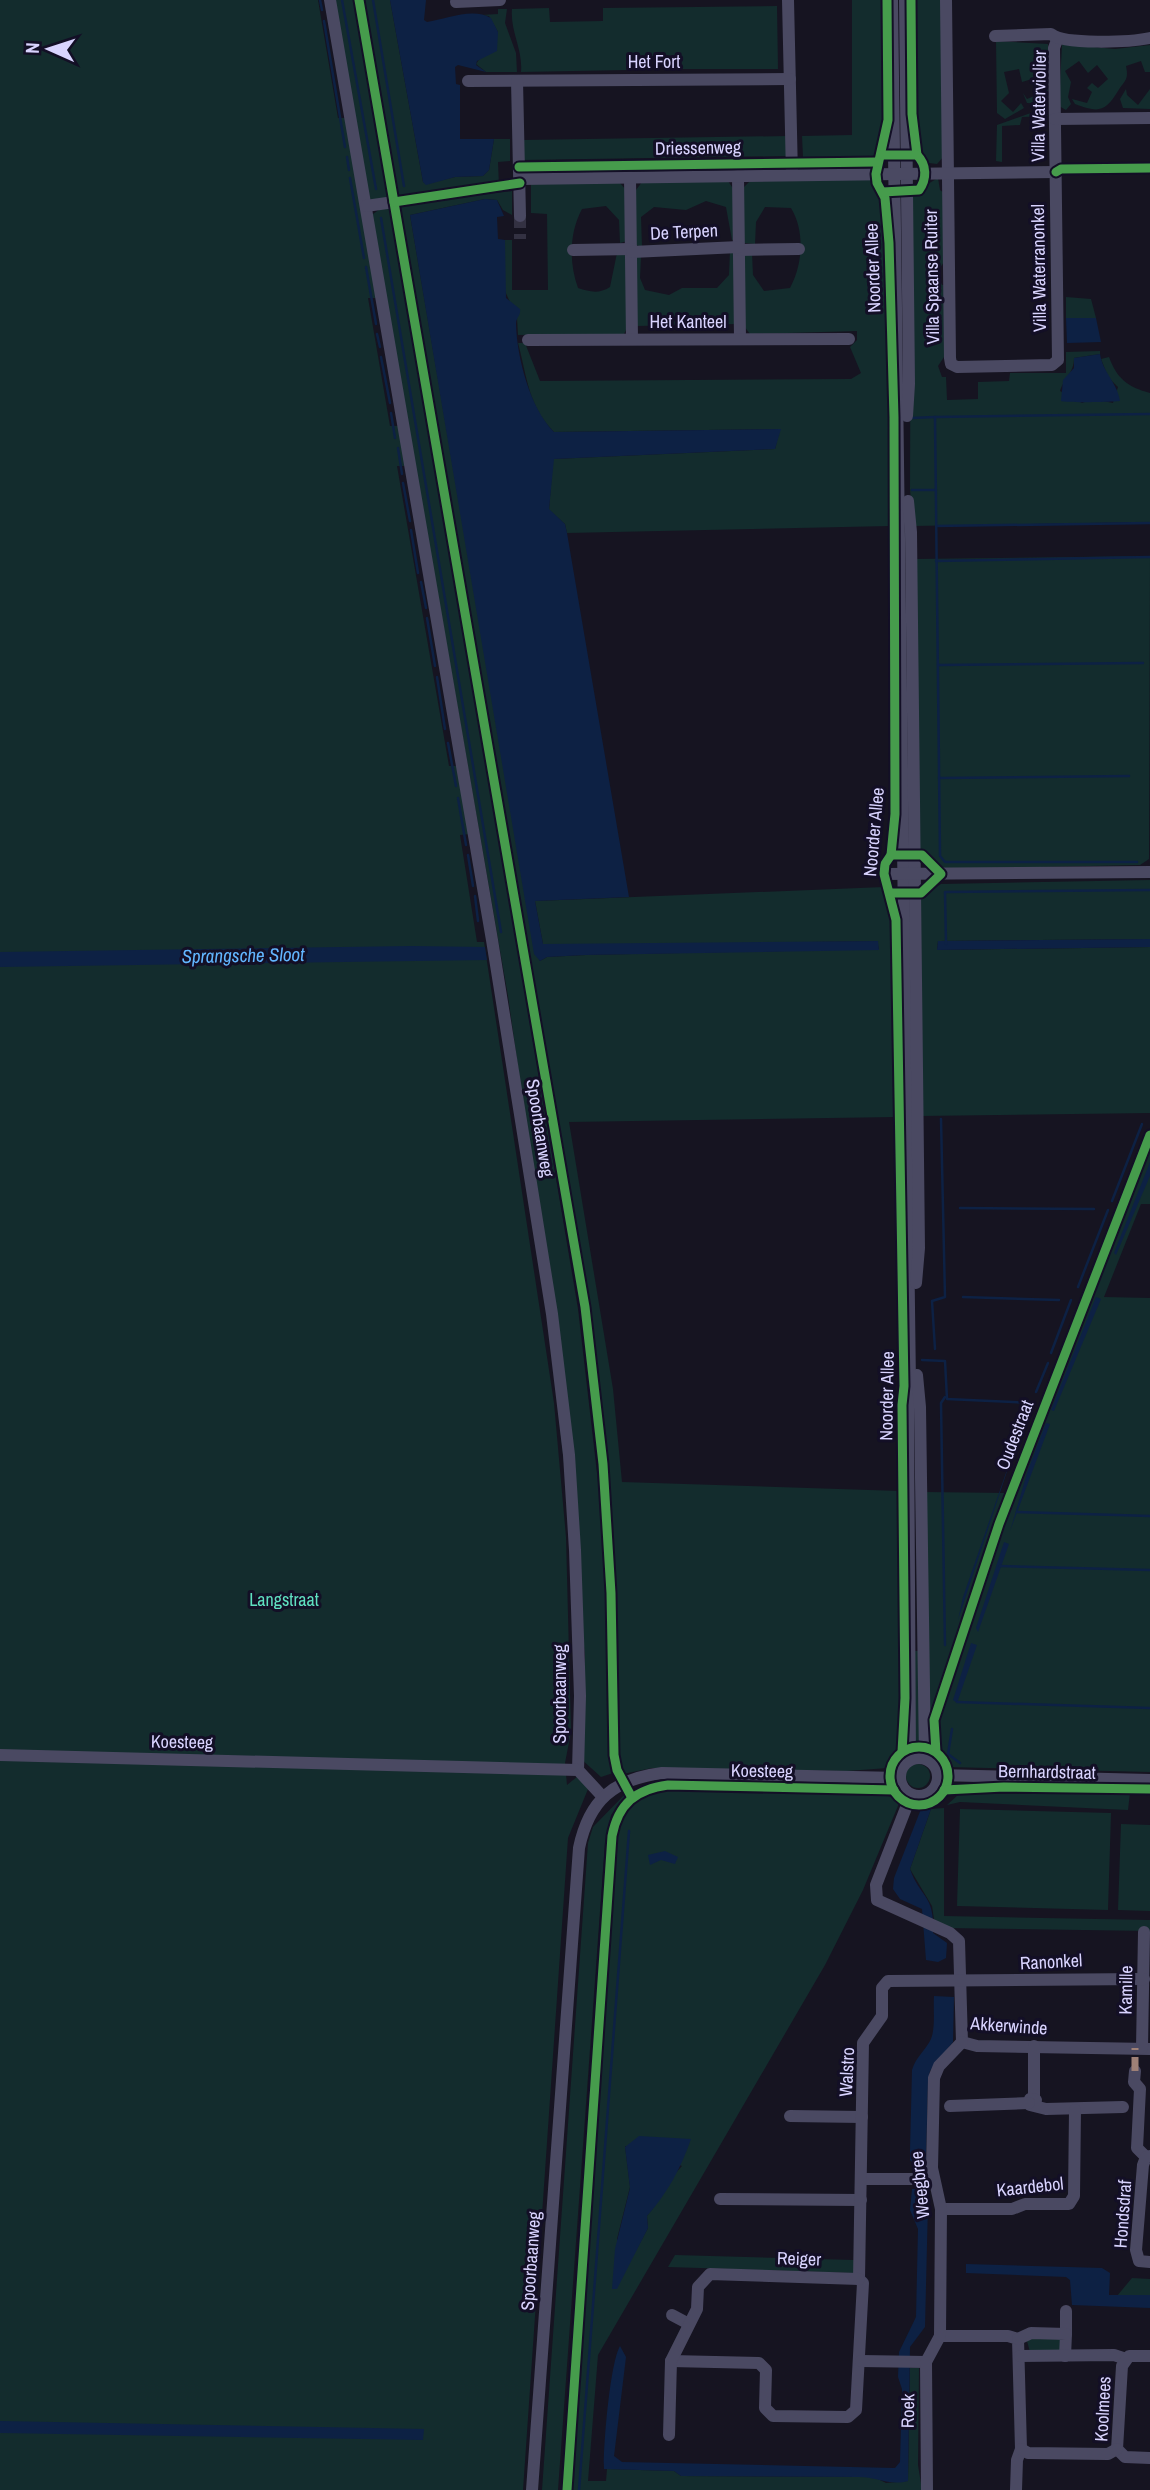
<svg xmlns="http://www.w3.org/2000/svg" width="1150" height="2490" font-family="'Archivo Narrow',sans-serif">
<style>
.green{fill:#132c2d;fill-rule:evenodd}
.water{fill:#0d2144}
.lines{fill:none;stroke-linecap:round;stroke-linejoin:round}
.stream{stroke:#0d2144;stroke-width:2.5}
.minor-tunnel{stroke:#333142;stroke-width:12;stroke-dasharray:12 6;stroke-linecap:butt}
.minor{stroke:#4a4962;stroke-width:12}
.quiet{stroke:#9e8076;stroke-width:7;stroke-dasharray:14 7;stroke-linecap:butt}
.cycleway-casing{stroke:#130f26;stroke-width:13}
.cycleway{stroke:#469c4c;stroke-width:9}
.labels{text-anchor:middle;stroke-width:6;stroke-linejoin:round;paint-order:stroke}
.street-label{font-size:18px;fill:#d9d4ff;stroke:#130f26}
.park-label{font-size:18px;fill:#5fe0c0;stroke:#130f26}
.water-label{font-size:19px;font-style:italic;fill:#62b6ff;stroke:#130f26}
</style>
<rect width="100%" height="100%" fill="#161421"/>
<!-- green -->
<g class="green">
<polygon points="0,0 318,0 338,118 347,118 377,298 368,298 390,426 400,426 406,466 397,466 449,766 457,766 470,834 460,835 477,942 484,942 554,1403 566,1537 571,1732 565,1763 567,1785 578,1776 588,1789 568,1838 523,2490 0,2490"/>
<polygon points="334,0 356,0 390,197 371,201 367,190"/>
<polygon points="364,0 390,0 423,182 426,184 455,177 483,176 489,170 494,139 510,139 510,161 498,162 499,186 402,198 397,195"/>
<polygon points="852,0 883,0 884,127 881,147 875,157 803,157 802,136 852,135"/>
<polygon points="912,0 942,0 944,156 937,164 929,163 919,150 914,117"/>
<path d="M 777,6 L 778,69 L 679,69 L 679,57 L 628,58 L 627,70 L 521,72 C 523,49 510,31 512,9 L 549,8 L 550,22 L 603,21 L 603,8 Z"/>
<polygon points="498,9 507,9 505,23 516,53 517,72 486,72 476,64 498,32 489,16 481,15 498,14"/>
<polygon points="996,41 1048,44 1048,100 1044,104 1027,103 1023,93 1027,99 1039,94 1032,79 1022,82 1019,69 1004,72 1009,93 1001,101 1013,112 1021,103 1024,108 1005,119 997,113"/>
<path d="M 1062,44 L 1115,49 L 1150,45 L 1150,72 L 1145,72 L 1141,61 L 1126,66 C 1129,80 1125,80 1118,91 C 1105,112 1099,113 1075,104 L 1072,99 L 1087,103 L 1092,92 L 1087,88 L 1092,83 L 1098,88 L 1108,79 L 1097,65 L 1088,73 L 1079,61 L 1065,71 L 1071,82 L 1068,97 L 1071,104 L 1066,110 L 1059,106 Z"/>
<polygon points="1126,89 1127,95 1138,105 1150,89 1150,109 1123,108 1120,99"/>
<polygon points="1042,109 1048,116 1022,117 1020,125 1002,126 1002,162 996,161 997,125"/>
<polygon points="788,136 788,156 522,160 522,140"/>
<polygon points="874,165 874,168 802,169 801,166"/>
<polygon points="737,166 737,170 631,171 631,167"/>
<path d="M 874,178 L 884,200 L 887,256 L 892,435 L 890,526 L 567,533 L 565,524 L 549,510 L 553,459 L 775,449 L 780,429 L 554,432 C 528,406 527,376 518,343 L 525,343 L 540,381 L 851,379 L 861,373 L 850,347 L 857,340 L 857,331 L 750,334 L 744,326 L 745,253 L 752,253 L 753,275 L 764,291 L 790,288 C 803,264 805,231 791,208 L 765,207 L 756,222 L 755,244 L 744,243 L 743,188 L 750,181 Z"/>
<path d="M 938,178 L 940,190 L 944,193 L 944,262 L 937,272 L 942,285 L 945,285 L 946,354 L 938,366 L 942,377 L 946,377 L 947,400 L 978,399 L 978,382 L 1009,381 L 1010,373 L 1066,373 L 1066,352 L 1100,351 L 1100,354 L 1074,358 C 1074,373 1064,378 1060,391 L 1082,403 L 1093,399 L 1113,403 L 1118,387 L 1108,377 L 1101,359 L 1109,357 C 1117,379 1128,387 1150,393 L 1150,522 L 913,526 L 910,489 L 911,194 Z"/>
<polygon points="728,181 734,190 736,239 732,240 726,207 706,201 686,210 654,207 641,217 642,247 636,245 636,190 642,182"/>
<path d="M 531,183 L 620,183 L 626,190 L 627,241 L 620,243 L 619,220 L 606,206 L 582,209 C 569,233 569,263 578,288 C 590,292 599,294 610,287 L 617,253 L 626,252 L 628,326 L 624,334 L 518,335 L 517,318 L 505,291 L 505,240 L 512,240 L 512,290 L 548,290 L 547,214 L 531,213 Z"/>
<polygon points="512,191 512,215 503,210 497,200 485,199 410,215 536,954 540,961 547,957 585,955 879,949 877,941 548,946 543,944 535,901 884,887 894,920 896,1117 569,1122 613,1389 622,1482 900,1491 901,1721 898,1752 888,1768 847,1771 652,1768 623,1774 618,1764 611,1525 599,1390 588,1307 399,210 405,203"/>
<polygon points="383,207 390,208 394,218 578,1309 603,1525 607,1593 608,1739 616,1772 601,1777 580,1758 585,1655 529,1145 508,996 373,223 373,214"/>
<polygon points="730,251 734,252 736,324 636,326 635,257 641,256 640,278 645,290 669,295 682,288 717,288 729,275"/>
<polygon points="1066,297 1091,299 1096,318 1066,318"/>
<polygon points="1150,556 1149,859 1140,865 942,869 927,853 918,850 915,559"/>
<polygon points="1150,880 1150,939 938,941 937,950 1150,947 1150,1113 920,1116 919,898 941,884"/>
<polygon points="1150,1143 1150,1204 1141,1204 1104,1297 1150,1298 1150,1772 948,1767 939,1753 937,1715 1027,1457"/>
<polygon points="924,1492 1006,1493 927,1721"/>
<polygon points="913,1651 920,1651 922,1746 914,1745"/>
<circle cx="918" cy="1776" r="12"/>
<path d="M 674,1787 C 709,1788 882,1784 900,1801 L 863,1890 L 825,1965 L 598,2355 L 588,2481 L 606,2481 L 607,2469 L 674,2471 L 681,2476 L 874,2477 L 886,2483 L 908,2481 L 910,2368 L 919,2368 L 918,2465 L 922,2490 L 569,2490 L 615,1830 C 627,1801 642,1790 674,1787 ZM 625,2146 L 682,2166 C 667,2181 661,2200 647,2216 L 648,2228 L 632,2258 L 617,2239 L 630,2187 Z"/>
<polygon points="631,1788 611,1815 605,1842 558,2490 542,2490 588,1843 593,1827"/>
<polygon points="1130,1793 1128,1810 960,1802 947,1805 959,1794"/>
<polygon points="944,1808 944,1916 1150,1920 1150,1931 946,1928 934,1919 932,1906 910,1869 931,1809"/>
<polygon points="960,1809 1111,1813 1108,1910 957,1906"/>
<polygon points="1121,1824 1150,1825 1150,1911 1118,1910"/>
<polygon points="675,2255 854,2260 854,2273 668,2267"/>
<polygon points="1132,2278 1150,2279 1150,2295 1117,2296"/>
<polygon points="1031,2336 1058,2336 1062,2341 1059,2353 1030,2352 1027,2341"/>
</g>
<!-- water -->
<g class="water">
<path d="M 390,0 L 426,0 L 424,20 L 427,22 C 446,19 473,7 491,18 L 498,32 L 497,51 L 477,61 L 476,65 L 486,72 L 458,65 L 455,67 L 456,84 L 460,85 L 460,139 L 494,139 L 489,170 L 483,176 L 455,177 L 426,185 L 423,182 Z"/>
<path d="M 485,199 L 497,200 L 504,216 L 497,217 L 498,239 L 505,240 L 506,298 L 520,309 C 521,316 516,317 516,324 C 517,358 530,408 554,432 L 781,429 L 775,449 L 554,459 L 549,509 L 565,524 L 567,533 L 629,897 L 535,901 L 543,944 L 878,941 L 879,950 L 585,955 L 547,957 L 540,961 L 534,954 L 410,215 Z"/>
<polygon points="1066,318 1096,318 1101,342 1067,343"/>
<path d="M 1100,354 C 1103,373 1117,382 1120,401 C 1114,402 1066,403 1061,401 L 1063,380 L 1074,368 L 1074,358 Z"/>
<polygon points="1150,939 1150,947 937,950 938,941"/>
<polygon points="412,946 485,947 487,960 0,967 0,952"/>
<polygon points="1150,1162 1150,1176 1116,1255 1114,1253"/>
<polygon points="1096,1297 1101,1299 1054,1411 1051,1410"/>
<polygon points="1046,1423 1050,1424 1010,1531 1028,1470"/>
<polygon points="1019,1435 958,1620 963,1597"/>
<polygon points="1004,1542 1009,1544 978,1632 976,1628"/>
<polygon points="971,1643 977,1645 957,1703 953,1700"/>
<path d="M 921,1809 L 931,1809 L 910,1869 C 920,1898 935,1894 933,1933 L 947,1943 L 946,1958 L 938,1962 L 926,1960 L 922,1909 L 900,1899 L 893,1889 L 894,1878 Z"/>
<polygon points="665,1851 678,1857 675,1864 661,1860 650,1865 648,1855"/>
<path d="M 934,1996 L 954,1997 L 953,2042 L 930,2071 L 928,2081 L 926,2158 L 920,2165 L 915,2165 L 910,2160 L 910,2150 L 912,2070 C 916,2057 924,2052 930,2041 C 936,2030 933,2009 934,1996 Z"/>
<path d="M 639,2136 L 691,2139 C 681,2168 667,2194 647,2216 L 648,2228 L 617,2289 L 612,2289 L 615,2249 L 630,2188 L 625,2147 Z"/>
<path d="M 912,2189 L 923,2189 L 928,2204 L 925,2327 L 910,2347 L 908,2481 C 890,2486 877,2477 859,2477 L 681,2476 L 674,2471 L 604,2469 C 603,2449 610,2363 620,2346 L 626,2357 L 614,2456 L 622,2462 L 895,2468 L 900,2462 L 902,2389 L 898,2377 L 899,2352 L 916,2317 L 918,2229 L 910,2210 Z"/>
<polygon points="966,2264 1102,2268 1110,2273 1109,2295 1150,2295 1150,2308 1072,2305 1070,2280 1066,2277 966,2273"/>
<polygon points="0,2421 424,2429 423,2440 0,2433"/>
</g>
<g class="lines">
<!-- stream -->
<g class="stream">
<polyline points="320,0 322,10"/>
<polyline points="342,0 376,189"/>
<polyline points="373,0 404,186"/>
<polyline points="324,21 345,147"/>
<polyline points="347,157 349,170"/>
<polyline points="350,178 364,258"/>
<polyline points="381,218 501,932"/>
<polyline points="366,267 376,324"/>
<polyline points="377,334 380,347"/>
<polyline points="381,357 390,403"/>
<polyline points="391,413 395,438"/>
<polyline points="911,418 935,417"/>
<polyline points="398,448 402,474"/>
<polyline points="403,483 410,521"/>
<polyline points="912,490 936,490"/>
<polyline points="936,526 1150,523"/>
<polyline points="411,530 418,573"/>
<polyline points="936,561 1150,557"/>
<polyline points="421,582 426,608"/>
<polyline points="427,618 435,666"/>
<polyline points="938,665 1143,663"/>
<polyline points="437,677 445,729"/>
<polyline points="448,743 456,786"/>
<polyline points="939,778 1129,776"/>
<polyline points="458,798 466,845"/>
<polyline points="468,855 473,886"/>
<polyline points="1137,862 945,862 940,856 935,417 1150,414"/>
<polyline points="475,896 478,921"/>
<polyline points="946,944 945,892 1150,890"/>
<polyline points="1112,1201 1142,1124"/>
<polyline points="960,1208 1094,1209"/>
<polyline points="1078,1287 1108,1210"/>
<polyline points="963,1297 1059,1300"/>
<polyline points="935,1349 932,1301 945,1297 941,1119"/>
<polyline points="1051,1353 1071,1300"/>
<polyline points="922,1360 945,1361 947,1399 1033,1403 1023,1426"/>
<polyline points="1036,1392 1048,1363"/>
<polyline points="945,1397 941,1403 945,1645"/>
<polyline points="1017,1512 1150,1516"/>
<polyline points="1000,1566 1150,1570"/>
<polyline points="957,1702 1150,1708"/>
<polyline points="952,1729 948,1754 960,1763"/>
<polyline points="579,2490 629,1831"/>
</g>
<!-- minor-tunnel -->
<polyline class="minor-tunnel" points="520,216 520,239"/>
<!-- minor -->
<g class="minor">
<polyline points="330,0 492,940 552,1314 569,1455 575,1550 580,1696 578,1770"/>
<polyline points="788,0 792,175"/>
<polyline points="892,0 910,1384 908,1409 910,1759"/>
<polyline points="905,0 909,384 907,416"/>
<polyline points="946,0 950,358 951,364 957,367 1052,365 1058,360 1054,48 1057,40"/>
<polyline points="456,2 500,0"/>
<path d="M 995,36 L 1051,34 C 1063,45 1131,42 1150,38"/>
<polyline points="468,81 790,79"/>
<polyline points="517,81 520,216"/>
<polyline points="1055,119 1150,118"/>
<polyline points="738,176 740,339"/>
<polyline points="630,177 632,339"/>
<polyline points="520,179 1056,172"/>
<polyline points="366,206 394,202"/>
<polyline points="573,250 632,249"/>
<polyline points="739,250 799,249"/>
<polyline points="632,252 739,247"/>
<polyline points="528,340 849,339"/>
<polyline points="908,501 911,532 919,1248 916,1283"/>
<polyline points="884,874 1150,872"/>
<polyline points="917,1375 920,1407 925,1758"/>
<polyline points="0,1755 578,1770 603,1797"/>
<circle cx="919" cy="1777" r="19"/>
<polyline points="938,1775 1150,1780"/>
<polyline points="911,1795 876,1885 877,1900 950,1933 959,1941 962,2042 977,2046 1150,2049"/>
<polyline points="1142,2048 1144,1932"/>
<polyline points="1135,2071 1134,2082 1140,2089 1137,2148 1146,2157"/>
<polyline points="1034,2098 1034,2046"/>
<polyline points="1035,2105 1036,2100 1030,2099 1030,2105 1046,2109 1123,2107"/>
<polyline points="950,2106 1029,2103"/>
<polyline points="790,2116 862,2117"/>
<polyline points="1150,2156 1146,2157 1143,2165 1136,2250 1139,2261 1150,2262"/>
<polyline points="861,2179 933,2179"/>
<polyline points="720,2199 861,2200"/>
<polyline points="941,2209 1012,2209 1025,2204 1069,2204 1074,2196 1075,2110"/>
<polyline points="672,2315 689,2324"/>
<polyline points="1066,2334 1066,2311"/>
<polyline points="940,2336 1008,2336 1018,2339 1021,2449 1017,2460 1016,2490"/>
<polyline points="1018,2339 1031,2333 1066,2334 1065,2356"/>
<polyline points="1020,2356 1114,2355 1126,2359"/>
<polyline points="1150,2356 1129,2356 1122,2366 1117,2449 1125,2457 1150,2458"/>
<polyline points="671,2361 759,2363 766,2370 765,2408 773,2416 848,2417 856,2410 863,2283 859,2279 863,2043 882,2016 882,1988 888,1981 1144,1979"/>
<polyline points="861,2361 926,2362"/>
<polyline points="669,2435 671,2361 697,2309 698,2287 710,2274 859,2279"/>
<polyline points="1021,2449 1028,2453 1108,2454 1117,2449"/>
<path d="M 532,2490 L 579,1848 C 589,1800 614,1779 662,1773 L 899,1778"/>
<polyline points="927,2490 926,2362 940,2336 941,2209 932,2168 934,2078 939,2066 962,2042"/>
</g>
<!-- quiet -->
<polyline class="quiet" points="1135,2071 1135,2048"/>
<defs>
<g id="cycleway">
<polyline points="359,0 585,1307 603,1464 611,1593 614,1755 617,1770 631,1796"/>
<polyline points="887,0 888,120 876,174 877,183 885,198 889,243 894,417 895,814 891,855 885,864 884,874 896,920 904,1386 902,1405 905,1698 902,1752"/>
<polyline points="911,0 912,114 917,155"/>
<path d="M 881,155 L 917,155 C 927,165 927,179 919,190 L 883,192"/>
<polyline points="519,167 877,162"/>
<polyline points="1056,172 1061,169 1150,168"/>
<polyline points="394,202 520,183"/>
<polyline points="891,893 921,893 941,874 922,855 891,855"/>
<circle cx="919" cy="1776" r="29"/>
<polyline points="936,1752 934,1720 999,1524 1150,1135"/>
<polyline points="944,1790 1004,1787 1150,1789"/>
<path d="M 567,2490 L 612,1836 C 618,1804 636,1789 668,1785 L 894,1790"/>
</g>
</defs>
<!-- cycleway casing -->
<use href="#cycleway" class="cycleway-casing"/>
<!-- cycleway -->
<use href="#cycleway" class="cycleway"/>
</g>
<g class="labels">
<!-- street labels -->
<g class="street-label">
<text x="654" y="68">Het Fort</text>
<text transform="translate(1039 106) rotate(-89)" y="6">Villa Waterviolier</text>
<text transform="translate(698 148) rotate(-1)" y="6">Driessenweg</text>
<text transform="translate(684 232) rotate(-3)" y="6">De Terpen</text>
<text transform="translate(873 268) rotate(-92)" y="6">Noorder Allee</text>
<text transform="translate(1039 268) rotate(-91)" y="6">Villa Waterranonkel</text>
<text transform="translate(932 277) rotate(-91)" y="6">Villa Spaanse Ruiter</text>
<text x="688" y="328">Het Kanteel</text>
<text transform="translate(874 832) rotate(-85)" y="6">Noorder Allee</text>
<text transform="translate(540 1128) rotate(81)" y="6">Spoorbaanweg</text>
<text transform="translate(887 1396) rotate(-89)" y="6">Noorder Allee</text>
<text transform="translate(1015 1435) rotate(-69)" y="6">Oudestraat</text>
<text transform="translate(560 1694) rotate(-90)" y="6">Spoorbaanweg</text>
<text transform="translate(182 1742) rotate(1)" y="6">Koesteeg</text>
<text transform="translate(762 1771) rotate(1)" y="6">Koesteeg</text>
<text transform="translate(1047 1772) rotate(1)" y="6">Bernhardstraat</text>
<text transform="translate(1051 1962) rotate(-3)" y="6">Ranonkel</text>
<text transform="translate(1126 1990) rotate(-89)" y="6">Kamille</text>
<text transform="translate(1009 2026) rotate(4)" y="6">Akkerwinde</text>
<text transform="translate(847 2072) rotate(-87)" y="6">Walstro</text>
<text transform="translate(920 2185) rotate(-96)" y="6">Weegbree</text>
<text transform="translate(1030 2187) rotate(-6)" y="6">Kaardebol</text>
<text transform="translate(1123 2214) rotate(-86)" y="6">Hondsdraf</text>
<text transform="translate(799 2259) rotate(2)" y="6">Reiger</text>
<text transform="translate(531 2261) rotate(-86)" y="6">Spoorbaanweg</text>
<text transform="translate(1103 2409) rotate(-87)" y="6">Koolmees</text>
<text transform="translate(908 2411) rotate(-89)" y="6">Roek</text>
</g>
<!-- park labels -->
<g class="park-label">
<text x="284" y="1606">Langstraat</text>
</g>
<!-- water labels -->
<g class="water-label">
<text transform="translate(243 955) rotate(-1)" y="7">Sprangsche Sloot</text>
</g>
</g>
<!-- north arrow -->
<g transform="translate(49 49) rotate(273)" stroke="#130f26" stroke-width="5" paint-order="stroke">
<path d="M0-5L12 26L0 18L-12 26Z" fill="#d9d4ff"/>
<text y="-10" font-size="19" font-weight="bold" text-anchor="middle" fill="#d9d4ff">N</text>
</g>
</svg>
